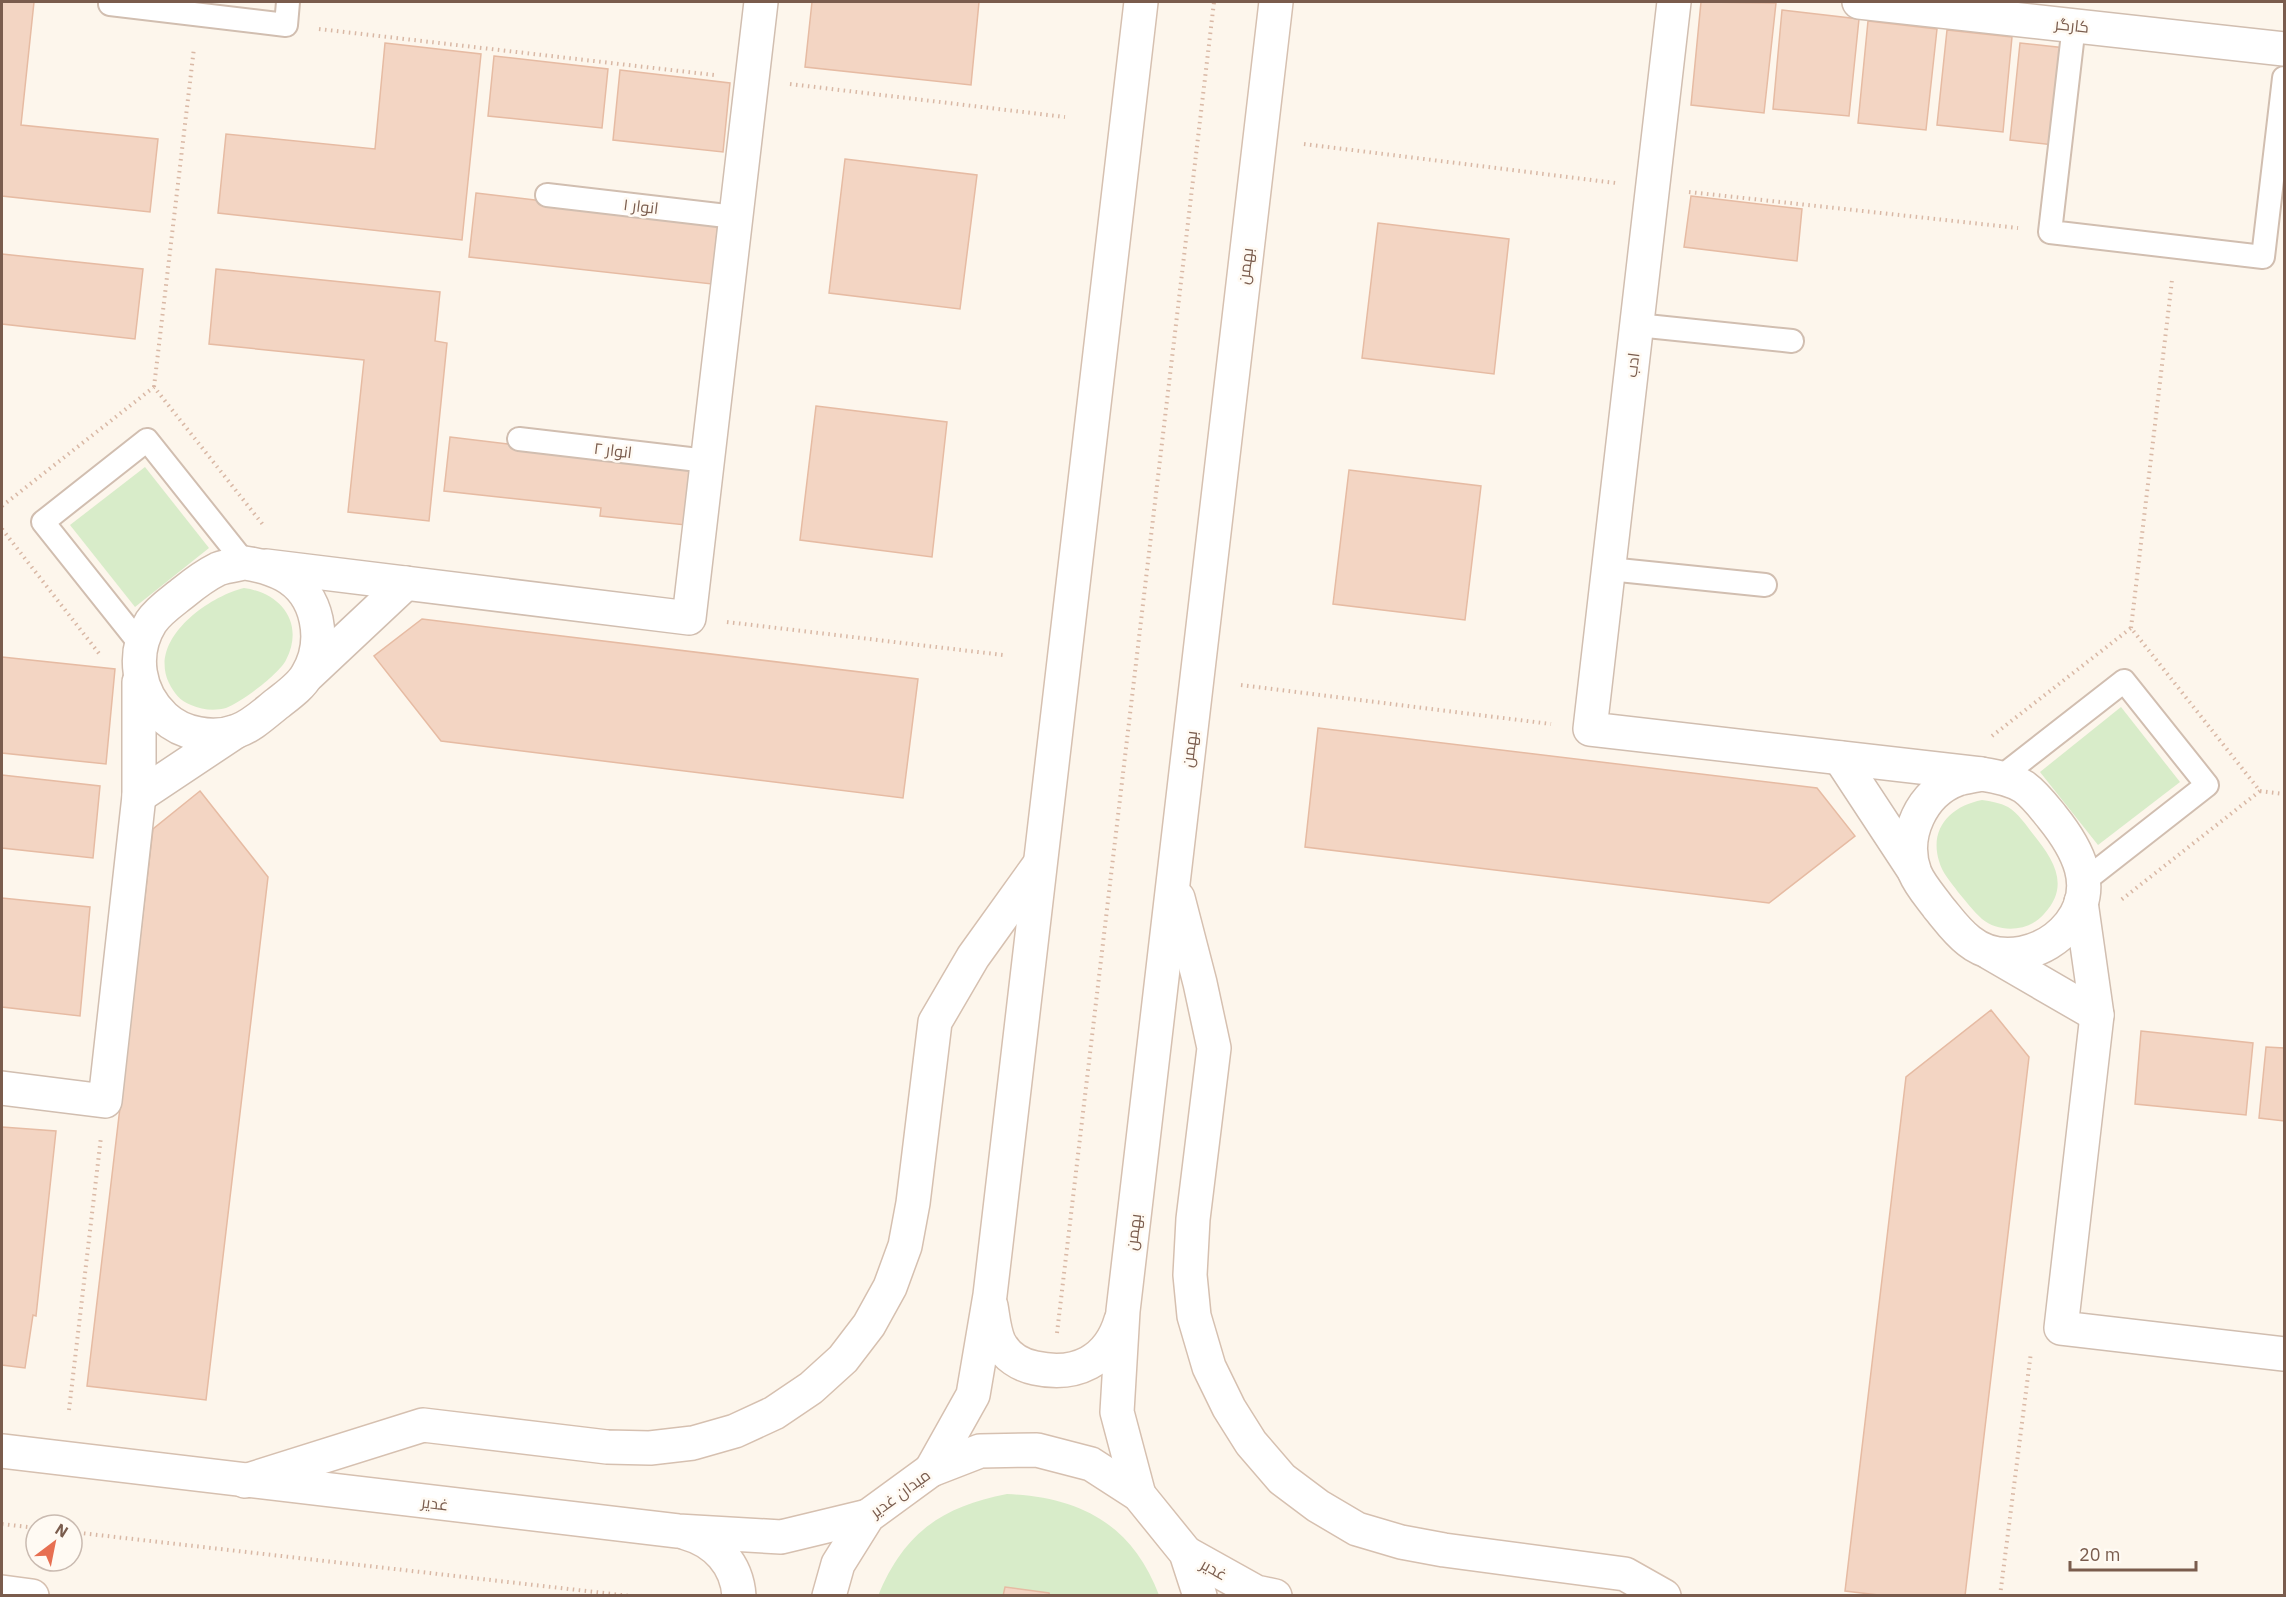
<svg xmlns="http://www.w3.org/2000/svg" width="2286" height="1597" font-family="'IBM Plex Sans',Cairo,sans-serif">
<style>
.green{fill:#d8ecc9}
.building{fill:#f3d5c3;stroke:#e6bba3;stroke-width:1.5}
.lines{fill:none;stroke-linecap:round;stroke-linejoin:round}
.lane-casing{stroke:#d1beb0;stroke-width:26}
.street-casing{stroke:#d1beb0;stroke-width:36}
.secondary-casing{stroke:#d6c0b0;stroke-width:36}
.path{stroke:#d9b8a5;stroke-width:4;stroke-dasharray:1.5 4.5;stroke-linecap:butt}
.lane{stroke:#fff;stroke-width:22}
.street{stroke:#fff;stroke-width:33}
.secondary{stroke:#fff;stroke-width:33}
.labels{text-anchor:middle;stroke-width:5;stroke-linejoin:round;paint-order:stroke}
.street-label{font-size:16px;fill:#7a5c4d;stroke:#fffaf3}
</style>
<rect width="100%" height="100%" fill="#fdf6ec"/>
<!-- green -->
<g class="green">
<polygon points="145,467 209,548 135,607 70,525"/>
<path d="M 244,588 C 281,593 305,623 286,660 C 280,673 241,703 226,708 C 215,711 202,710 191,705 C 180,701 174,693 169,683 C 148,640 207,597 244,588 Z"/>
<polygon points="2121,707 2180,782 2098,845 2040,772"/>
<path d="M 1982,800 C 1991,801 2000,803 2008,807 C 2018,813 2026,825 2033,834 C 2053,859 2071,885 2044,914 C 2030,931 2000,934 1982,919 C 1973,911 1966,901 1958,892 C 1951,882 1942,873 1939,861 C 1929,828 1951,806 1982,800 Z"/>
<path d="M 1007,1494 C 1080,1497 1132,1524 1159,1595 L 1050,1595 L 1049,1593 L 1006,1588 L 1003,1595 L 878,1596 C 904,1533 941,1507 1007,1494 Z"/>
</g>
<!-- building -->
<g class="building">
<polygon points="2,2 34,2 21,125 158,139 150,212 2,196"/>
<polygon points="812,2 979,2 971,85 805,67"/>
<polygon points="1701,2 1776,3 1764,113 1691,105"/>
<polygon points="1782,10 1859,19 1849,116 1773,109"/>
<polygon points="1868,21 1937,29 1926,130 1858,123"/>
<polygon points="1947,30 2012,37 2003,132 1937,125"/>
<polygon points="385,43 481,54 462,240 218,213 226,134 375,149"/>
<polygon points="2020,43 2066,48 2054,145 2010,140"/>
<polygon points="494,56 608,69 602,128 488,116"/>
<polygon points="620,70 730,83 723,152 613,140"/>
<polygon points="845,159 977,175 960,309 829,293"/>
<polygon points="476,193 718,222 712,284 469,257"/>
<polygon points="1691,196 1802,209 1797,261 1684,247"/>
<polygon points="1378,223 1509,239 1494,374 1362,358"/>
<polygon points="2,254 143,269 135,339 2,324"/>
<polygon points="216,269 440,292 435,341 447,343 429,521 348,512 364,360 209,344"/>
<polygon points="816,406 947,422 932,557 800,540"/>
<polygon points="450,437 693,466 686,525 600,516 601,508 444,491"/>
<polygon points="1349,470 1481,486 1465,620 1333,604"/>
<polygon points="422,619 918,679 903,798 441,741 374,656"/>
<polygon points="2,657 115,669 106,764 2,753"/>
<polygon points="1318,728 1817,788 1855,836 1769,903 1305,847"/>
<polygon points="2,775 100,786 93,858 2,848"/>
<polygon points="200,791 268,877 206,1400 87,1386 153,829"/>
<polygon points="2,898 90,907 80,1016 2,1007"/>
<polygon points="1991,1010 2029,1057 1965,1596 1887,1596 1845,1591 1906,1077"/>
<polygon points="2141,1031 2253,1043 2246,1115 2135,1104"/>
<polygon points="2266,1047 2284,1048 2284,1121 2259,1118"/>
<polygon points="2,1127 56,1131 36,1316 33,1315 25,1368 2,1365"/>
<polygon points="1005,1587 1049,1593 1050,1596 1003,1596"/>
</g>
<g class="lines">
<defs>
<g id="lane">
<polyline points="111,2 110,4 286,25 288,2"/>
<polyline points="2074,25 2050,232 2263,257 2284,78"/>
<polyline points="547,195 735,217"/>
<polyline points="1637,325 1792,341"/>
<polyline points="519,439 707,461"/>
<polyline points="1609,569 1765,585"/>
<polyline points="141,645 43,522 147,440 245,563"/>
<polyline points="2001,777 2124,681 2207,785 2083,882"/>
</g>
<g id="street">
<polyline points="1674,2 1590,729 1981,774"/>
<polyline points="1859,2 2284,49"/>
<path d="M 245,563 C 259,565 271,568 284,575 C 319,594 327,642 307,675 C 301,686 288,695 278,703 C 265,713 252,726 237,731 C 213,740 182,734 164,717 C 138,693 131,654 151,622 C 159,610 173,601 184,592 C 195,583 206,575 218,569 C 226,566 236,565 245,563 Z"/>
<polyline points="266,566 689,618 761,2"/>
<polyline points="309,674 406,583"/>
<polyline points="1840,758 1913,869"/>
<path d="M 1981,774 C 1995,776 2011,779 2024,787 C 2035,795 2044,807 2052,817 C 2077,848 2099,887 2070,924 C 2046,954 2000,966 1969,941 C 1956,931 1948,919 1938,907 C 1930,896 1920,885 1915,873 C 1901,836 1922,792 1958,779 C 1965,777 1973,776 1981,774 Z"/>
<polyline points="139,796 235,732"/>
<polyline points="2081,902 2097,1015 2061,1328 2284,1354"/>
<polyline points="1990,953 2097,1015"/>
<polyline points="2,1088 105,1101 139,796 139,682"/>
</g>
<g id="secondary">
<polyline points="1178,898 1200,983 1214,1048 1193,1219 1190,1275 1194,1316 1209,1367 1229,1408 1251,1443 1282,1479 1318,1506 1357,1529 1401,1542 1444,1550 1625,1574 1664,1596"/>
<path d="M 991,1306 C 993,1317 994,1331 999,1342 C 1006,1356 1020,1365 1035,1368 C 1076,1377 1109,1361 1121,1320"/>
<polyline points="2,1451 678,1531 781,1537 868,1516"/>
<polyline points="931,1470 973,1395 990,1295 1141,2"/>
<polyline points="245,1481 423,1425 607,1447 650,1448 693,1443 735,1431 774,1413 811,1388 843,1359 869,1325 890,1287 905,1246 913,1203 935,1022 973,957 1039,865"/>
<polyline points="1139,1495 1117,1412 1123,1311 1276,2"/>
<path d="M 686,1533 C 715,1541 737,1564 739,1596"/>
<polyline points="1186,1553 1256,1592 1275,1596"/>
<polyline points="2,1592 32,1596"/>
<polyline points="829,1596 838,1564 868,1516 931,1470 980,1451 1037,1450 1091,1464 1139,1495 1186,1553 1200,1596"/>
</g>
</defs>
<!-- lane casing -->
<use href="#lane" class="lane-casing"/>
<!-- street casing -->
<use href="#street" class="street-casing"/>
<!-- secondary casing -->
<use href="#secondary" class="secondary-casing"/>
<!-- path -->
<g class="path">
<polyline points="319,29 714,75"/>
<polyline points="790,84 1065,117"/>
<polyline points="1304,144 1616,183"/>
<polyline points="1689,192 2018,228"/>
<polyline points="154,387 194,48"/>
<polyline points="2,506 154,387 264,526"/>
<polyline points="2,529 101,656"/>
<polyline points="727,622 1003,655"/>
<polyline points="2131,628 2172,280"/>
<polyline points="1241,685 1551,724"/>
<polyline points="1992,736 2131,628 2260,791 2121,900"/>
<polyline points="2260,791 2284,794"/>
<polyline points="1057,1333 1214,2"/>
<polyline points="69,1410 101,1137"/>
<polyline points="2,1524 36,1528"/>
<polyline points="72,1532 630,1596"/>
<polyline points="2000,1596 2031,1352"/>
</g>
<!-- lane -->
<use href="#lane" class="lane"/>
<!-- street -->
<use href="#street" class="street"/>
<!-- secondary -->
<use href="#secondary" class="secondary"/>
</g>
<g class="labels">
<!-- street labels -->
<g class="street-label">
<text transform="translate(2072 25) rotate(6)" y="6">کارگر</text>
<text transform="translate(641 206) rotate(7)" y="6">انوار ۱</text>
<text transform="translate(1245 266) rotate(-83)" y="6">بهمن</text>
<text transform="translate(1632 365) rotate(-83)" y="6">ادب</text>
<text transform="translate(613 450) rotate(7)" y="6">انوار ۲</text>
<text transform="translate(1189 749) rotate(-83)" y="6">بهمن</text>
<text transform="translate(1133 1232) rotate(-83)" y="6">بهمن</text>
<text transform="translate(900 1493) rotate(-36)" y="6">میدان غدیر</text>
<text transform="translate(435 1503) rotate(7)" y="6">غدیر</text>
<text transform="translate(1214 1569) rotate(29)" y="6">غدیر</text>
</g>
</g>
<!-- border -->
<rect width="2286" height="1597" fill="none" stroke="#7a5c4d" stroke-width="6"/>
<!-- north arrow -->
<g transform="translate(54 1543) rotate(32)"><circle r="28" fill="#fffaf3" stroke="#cabbb1" stroke-width="1.5"/>
<path d="M0-4.5L10 22L0 15L-10 22Z" fill="#e76f51"/>
<text y="-9" font-size="16" font-weight="bold" text-anchor="middle" fill="#7a5c4d">N</text>
</g>
<!-- scale -->
<path d="M2070 1561v9h126v-9" fill="none" stroke="#7a5c4d" stroke-width="3"/>
<text x="2079" y="1561" font-size="18" fill="#7a5c4d" stroke="#fffaf3" stroke-width="4.5" paint-order="stroke">20 m</text>
</svg>
